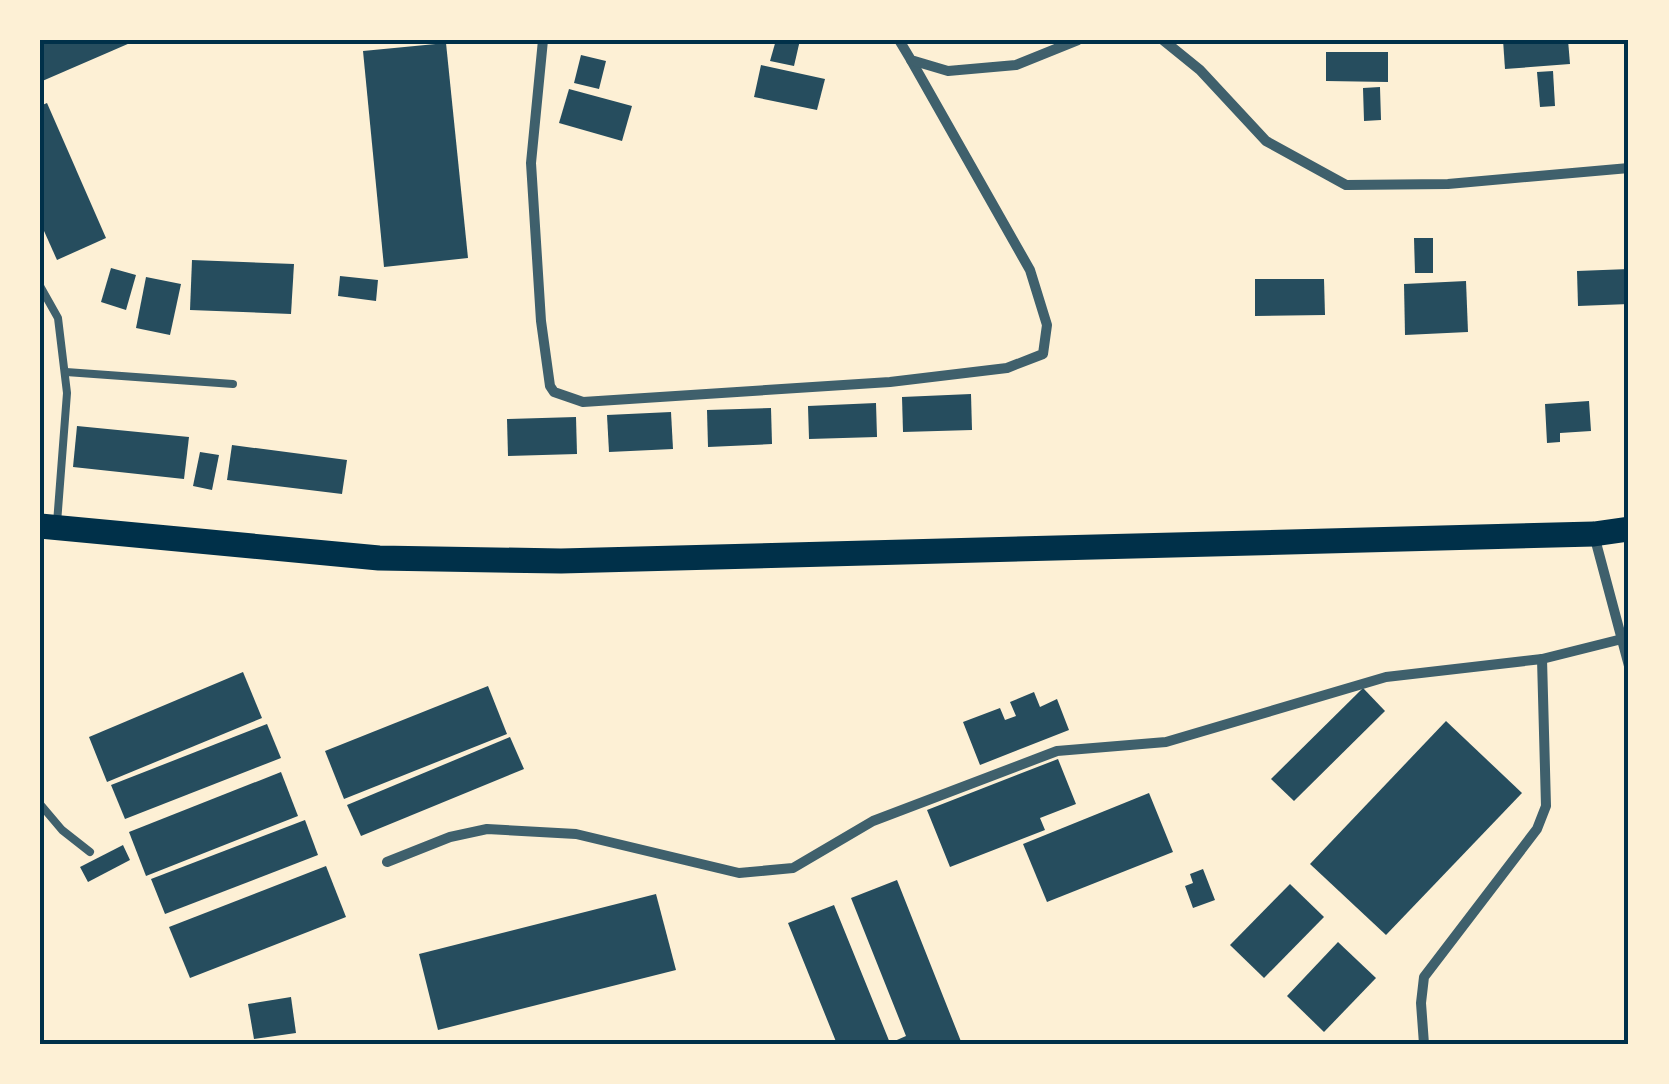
<svg xmlns="http://www.w3.org/2000/svg" width="1669" height="1084" font-family="Cabin,sans-serif">
<style>
.building{fill:#264d5e}
.lines{fill:none;stroke-linecap:round;stroke-linejoin:round}
.service{stroke:#3f606c;stroke-width:8}
.minor{stroke:#3f606c;stroke-width:10}
.trunk{stroke:#003049;stroke-width:25}
.neatline{fill:none;stroke:#003049;stroke-width:4}
</style>
<rect width="100%" height="100%" fill="#fdf0d5"/>
<!-- building -->
<g class="building">
<polygon points="40,40 137,40 40,82"/>
<polygon points="776,40 800,40 794,66 770,61"/>
<polygon points="1503,40 1568,40 1570,64 1505,69"/>
<polygon points="446,43 468,258 384,267 363,51"/>
<polygon points="1326,52 1388,52 1388,82 1326,81"/>
<polygon points="581,55 606,61 599,89 574,83"/>
<polygon points="761,65 825,79 817,110 754,97"/>
<polygon points="1553,71 1555,106 1540,107 1537,72"/>
<polygon points="1380,87 1381,120 1364,121 1363,88"/>
<polygon points="569,89 632,106 622,141 559,123"/>
<polygon points="47,103 106,238 57,260 40,222 40,106"/>
<polygon points="1414,238 1433,238 1433,273 1415,273"/>
<polygon points="192,260 294,264 291,314 190,310"/>
<polygon points="111,268 136,275 126,310 101,302"/>
<polygon points="1629,269 1629,304 1578,306 1577,271"/>
<polygon points="340,276 378,280 376,301 338,296"/>
<polygon points="146,277 181,284 170,335 136,328"/>
<polygon points="1255,279 1324,279 1325,315 1255,316"/>
<polygon points="1466,281 1468,332 1405,335 1404,284"/>
<polygon points="971,394 972,430 903,432 902,397"/>
<polygon points="1589,401 1591,431 1560,433 1560,442 1547,443 1545,404"/>
<polygon points="876,403 877,437 809,439 808,406"/>
<polygon points="771,408 772,444 708,447 707,410"/>
<polygon points="671,412 673,449 609,452 607,415"/>
<polygon points="576,417 577,454 508,456 507,419"/>
<polygon points="77,426 189,437 184,479 73,467"/>
<polygon points="232,445 347,460 342,494 227,480"/>
<polygon points="200,452 219,455 212,490 193,486"/>
<polygon points="243,672 262,718 107,782 89,737"/>
<polygon points="488,686 507,734 344,799 325,751"/>
<polygon points="1363,688 1385,711 1294,801 1271,779"/>
<polygon points="1034,692 1040,707 1057,699 1069,730 980,765 963,722 1000,708 1005,720 1016,716 1010,702"/>
<polygon points="1446,721 1522,793 1386,935 1310,864"/>
<polygon points="267,724 281,758 125,819 111,785"/>
<polygon points="510,737 524,769 361,836 347,805"/>
<polygon points="1058,759 1076,804 1040,818 1045,830 950,867 927,810"/>
<polygon points="281,772 298,816 146,876 129,832"/>
<polygon points="1149,793 1173,852 1047,902 1023,844"/>
<polygon points="305,820 318,855 165,914 151,879"/>
<polygon points="123,845 130,860 88,882 80,867"/>
<polygon points="326,866 346,917 190,978 169,927"/>
<polygon points="1203,869 1215,900 1193,908 1185,886 1193,883 1190,874"/>
<polygon points="897,880 962,1044 837,1044 788,923 834,905 890,1043 906,1036 851,898"/>
<polygon points="1290,884 1324,917 1264,978 1230,945"/>
<polygon points="656,894 676,970 438,1030 419,954"/>
<polygon points="1338,942 1376,978 1324,1032 1287,996"/>
<polygon points="291,997 296,1033 254,1039 248,1004"/>
</g>
<g class="lines">
<!-- service -->
<g class="service">
<polyline points="40,286 58,318 67,393 57,523"/>
<polyline points="66,372 233,384"/>
<polyline points="40,804 62,830 90,852"/>
</g>
<!-- minor -->
<g class="minor">
<polyline points="543,40 531,163 541,321 550,386 554,392 583,402 890,382 1007,368 1043,354 1047,325 1030,270 911,60"/>
<polyline points="899,40 911,60 948,71 1016,65 1078,40"/>
<polyline points="1163,40 1200,70 1266,141 1346,185 1448,184 1629,168"/>
<polyline points="1594,535 1629,666"/>
<polyline points="387,862 450,837 487,829 576,834 739,873 793,868 873,821 1057,751 1166,742 1386,677 1542,659 1622,639"/>
<polyline points="1424,1044 1421,1003 1424,977 1537,829 1546,806 1542,659"/>
</g>
<!-- trunk -->
<polyline class="trunk" points="40,526 379,558 561,561 1594,534 1629,529"/>
</g>
<!-- border -->
<rect width="1669" height="1084" fill="none" stroke="#fdf0d5" stroke-width="85"/>
<rect x="42" y="42" width="1584" height="1000" class="neatline"/>
</svg>
